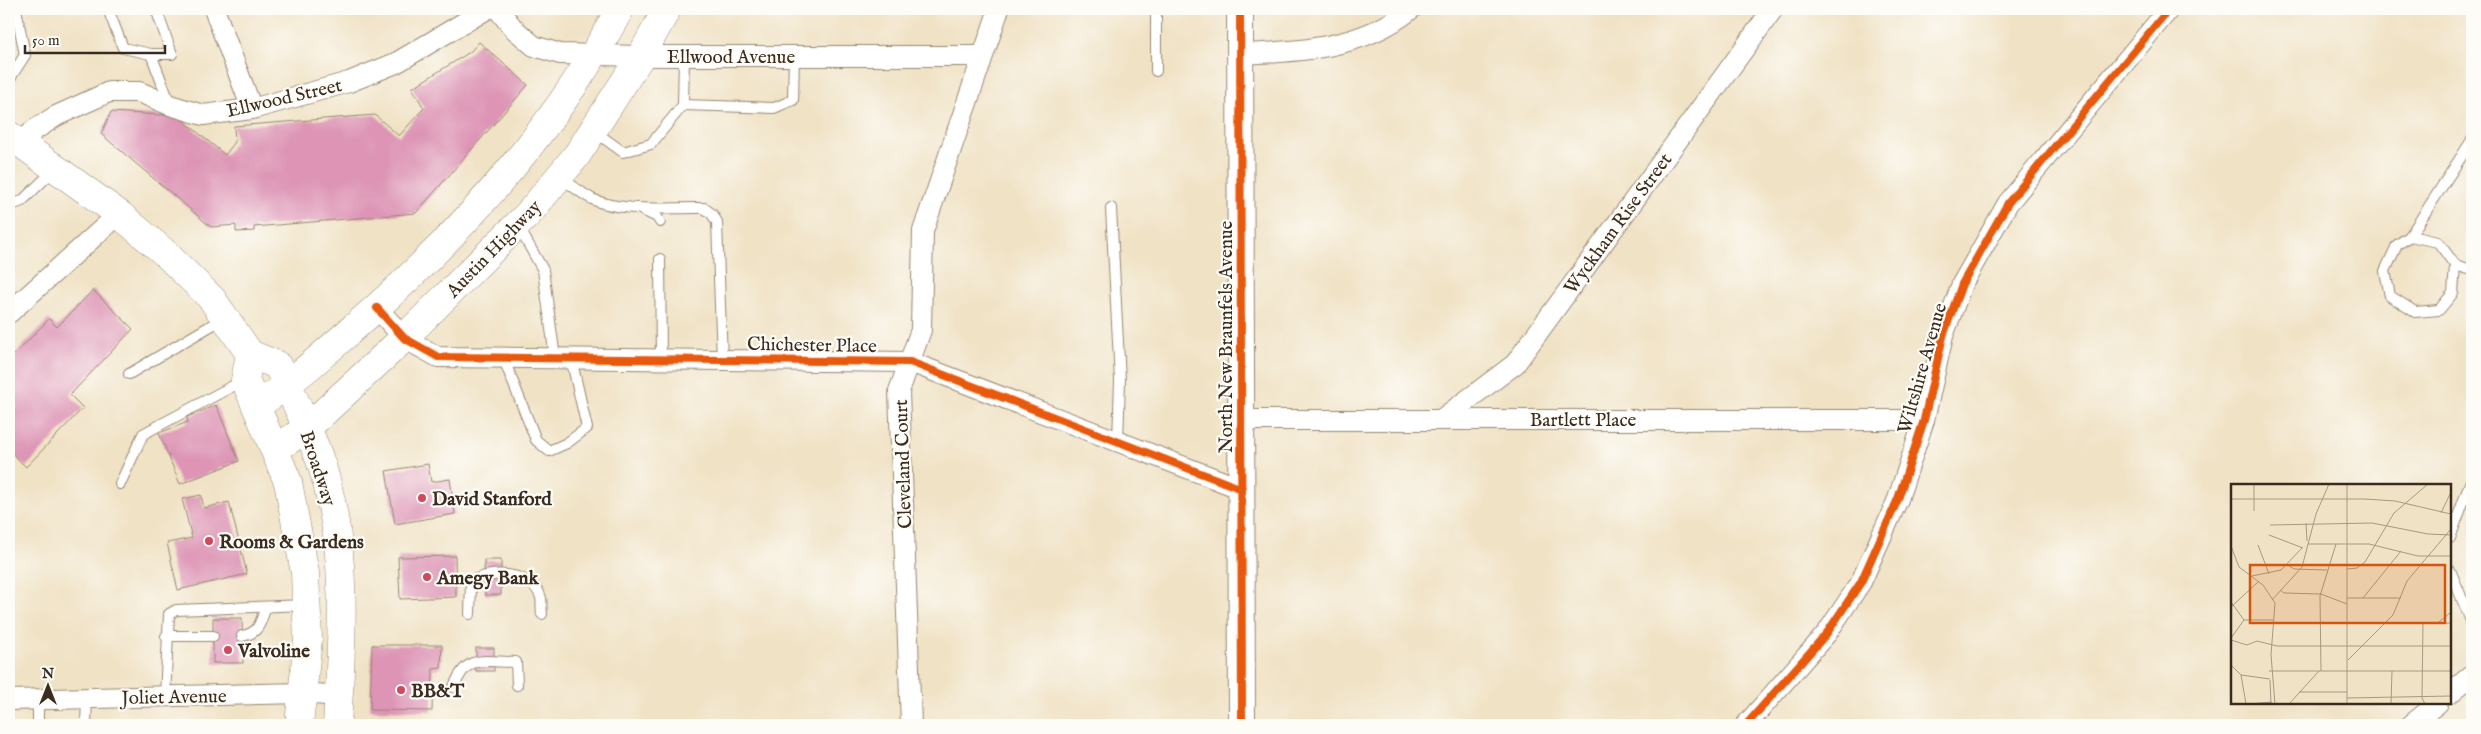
<svg xmlns="http://www.w3.org/2000/svg" width="2481" height="734" font-family="'IM FELL English',serif">
<style>
.building{fill:#dd94b5}
.lines{fill:none;stroke-linecap:round;stroke-linejoin:round}
.service-casing{stroke:#968672;stroke-width:12}
.minor-casing{stroke:#968672;stroke-width:22}
.tertiary-casing{stroke:#968672;stroke-width:28}
.secondary-casing{stroke:#968672;stroke-width:29}
.primary-casing{stroke:#968672;stroke-width:29}
.service{stroke:#fff;stroke-width:10}
.minor{stroke:#fff;stroke-width:20}
.tertiary{stroke:#fff;stroke-width:26}
.secondary{stroke:#fff;stroke-width:28}
.primary{stroke:#fff;stroke-width:28}
.cycleway-casing{stroke:#fdfcf7;stroke-width:11}
.cycleway{stroke:#e8590c;stroke-width:8}
.poi-dot{fill:#d1495b;stroke:#fdfcf7;stroke-width:2}
.labels{text-anchor:middle;stroke-width:4.5;stroke-linejoin:round;paint-order:stroke}
.street-label{font-size:19px;fill:#3b2a1e;stroke:#fdfcf7}
.poi-label{font-size:19px;font-weight:bold;fill:#3b2a1e;stroke:#fdfcf7;text-anchor:start}
.inset-road{fill:none;stroke:#a89882;stroke-width:1}
.view{fill:#d7540e;fill-opacity:0.15;stroke:#d7540e;stroke-width:2.5}
.inset-edge{fill:none;stroke:#3b2a1e;stroke-width:2.5}
</style>
<rect width="100%" height="100%" fill="#fdfcf7"/>
<filter id="ink" filterUnits="userSpaceOnUse"><feTurbulence type="fractalNoise" baseFrequency=".02" numOctaves="2"/><feDisplacementMap in="SourceGraphic" scale="10" xChannelSelector="R" yChannelSelector="G"/><feConvolveMatrix kernelMatrix="1 2 1 2 8 2 1 2 1" color-interpolation-filters="sRGB"/></filter>
<filter id="wash" filterUnits="userSpaceOnUse"><feTurbulence type="fractalNoise" baseFrequency=".0096" numOctaves="4" result="noise"/><feDisplacementMap in="SourceGraphic" scale="20" xChannelSelector="R" yChannelSelector="G"/><feGaussianBlur stdDeviation="1.12" result="paint"/><feColorMatrix in="noise" values="0 0 0 0 0 0 0 0 0 0 0 0 0 0 0 0 0 1.4 0 .05"/><feComposite in="paint" operator="in"/></filter>
<g filter="url(#wash)">
<rect width="100%" height="100%" fill="#f0e2c5"/>
<g id="blocks">
<!-- building -->
<g class="building">
<polygon points="479,42 528,85 416,213 254,227 254,231 236,232 236,225 211,227 101,134 111,112 178,116 225,155 235,142 234,126 375,115 399,136 424,108 412,88 470,52"/>
<polygon points="93,290 133,329 70,395 83,408 26,467 9,450 9,360 49,319 57,327"/>
<polygon points="216,405 239,461 180,484 159,433 188,422 187,417"/>
<polygon points="428,464 431,482 450,479 455,514 395,524 386,471"/>
<polygon points="201,495 204,508 229,502 247,574 178,590 167,543 192,538 182,499"/>
<polygon points="455,556 456,597 400,599 398,557"/>
<polygon points="484,560 501,560 501,595 485,595"/>
<polygon points="213,618 242,618 243,663 213,663"/>
<polygon points="372,645 442,645 441,668 433,669 432,711 370,710"/>
<rect x="476" y="648" width="18" height="23"/>
</g>
</g>
</g>
<g filter="url(#ink)">
<use href="#blocks" fill-opacity="0" stroke="#968672" stroke-width="1"/>
<g class="lines">
<defs>
<g id="service">
<polyline points="108,9 123,48 151,54 172,54 156,9"/>
<polyline points="1156,9 1156,71"/>
<polyline points="151,54 170,104"/>
<polyline points="9,80 25,55 16,9"/>
<polyline points="683,105 774,108 793,100 794,56"/>
<polyline points="594,131 623,152 651,144 683,105 684,56"/>
<polyline points="2472,140 2410,236 2438,242 2455,265 2472,270"/>
<path d="M 560,177 C 570,184 581,193 592,199 C 621,213 672,207 704,208 L 712,214 L 717,222 L 722,360"/>
<polyline points="9,206 22,201 54,170"/>
<polyline points="638,208 657,217 660,222"/>
<polyline points="1111,208 1120,380 1118,442"/>
<polyline points="518,226 543,270 555,358"/>
<polyline points="2410,236 2397,245 2385,271 2390,296 2415,312 2439,310 2453,293 2455,265"/>
<polyline points="660,259 661,359"/>
<polyline points="503,357 536,440 549,451 567,443 587,428 571,358"/>
<polyline points="129,374 224,318"/>
<polyline points="120,484 143,434 244,380"/>
<polyline points="2450,538 2472,478"/>
<polyline points="2450,570 2472,623"/>
<path d="M 470,614 L 471,582 C 489,569 534,572 541,598 C 542,602 541,609 542,614"/>
<polyline points="166,636 213,636"/>
<path d="M 242,636 C 260,633 260,622 266,607"/>
<path d="M 454,687 C 467,653 483,662 516,662 L 517,685"/>
<polyline points="165,696 169,614 176,610 305,605"/>
<polyline points="38,725 38,699"/>
<polyline points="86,725 87,698"/>
</g>
<g id="minor">
<polyline points="214,9 252,109"/>
<polyline points="498,9 513,28 534,46 560,54 641,56 982,56"/>
<path d="M 1241,54 C 1300,52 1364,48 1411,9"/>
<polyline points="21,144 33,131 56,116 109,92 139,92 170,105 203,115 252,109 349,82 396,63 487,9"/>
<polyline points="377,308 404,338 438,357 910,362 1242,489"/>
<polyline points="9,313 119,214"/>
<polyline points="1442,419 1515,364 1773,9"/>
<polyline points="1241,420 1924,420"/>
<polyline points="2450,693 2472,675"/>
<polyline points="9,700 303,693 339,696"/>
<polyline points="911,725 899,391 921,330 923,231 999,9"/>
<polyline points="1746,725 1827,633 1861,582 1898,499 1924,420 1943,336 1962,284 2008,203 2169,9"/>
<polyline points="2411,725 2438,703"/>
</g>
<polyline id="tertiary" points="1240,9 1242,725"/>
<g id="secondary">
<polyline points="9,135 119,214 165,253 212,299 250,354 277,365 288,385"/>
<polyline points="250,354 245,380 256,406"/>
</g>
<g id="primary">
<path d="M 288,385 C 301,416 318,448 326,480 C 348,561 342,643 337,725"/>
<polyline points="275,449 306,429 404,338 529,213 577,155 641,56 667,9"/>
<path d="M 299,725 L 308,639 L 305,573 L 288,482 L 256,406 C 294,382 326,352 359,323 C 462,233 555,129 620,9"/>
</g>
</defs>
<!-- service casing -->
<use href="#service" class="service-casing"/>
<!-- minor casing -->
<use href="#minor" class="minor-casing"/>
<!-- tertiary casing -->
<use href="#tertiary" class="tertiary-casing"/>
<!-- secondary casing -->
<use href="#secondary" class="secondary-casing"/>
<!-- primary casing -->
<use href="#primary" class="primary-casing"/>
<!-- service -->
<use href="#service" class="service"/>
<!-- minor -->
<use href="#minor" class="minor"/>
<!-- tertiary -->
<use href="#tertiary" class="tertiary"/>
<!-- secondary -->
<use href="#secondary" class="secondary"/>
<!-- primary -->
<use href="#primary" class="primary"/>
<defs>
<g id="cycleway">
<polyline points="1240,9 1242,725"/>
<polyline points="377,308 404,338 438,357 910,362 1242,489"/>
<polyline points="1746,725 1827,633 1861,582 1898,499 1924,420 1943,336 1962,284 2008,203 2169,9"/>
</g>
</defs>
<!-- cycleway casing -->
<use href="#cycleway" class="cycleway-casing"/>
<!-- cycleway -->
<use href="#cycleway" class="cycleway"/>
</g>
</g>
<!-- markers -->
<g class="poi-dot">
<circle cx="422" cy="498" r="5"/>
<circle cx="209" cy="541" r="5"/>
<circle cx="427" cy="577" r="5"/>
<circle cx="228" cy="650" r="5"/>
<circle cx="401" cy="690" r="5"/>
</g>
<g class="labels">
<!-- street labels -->
<g class="street-label">
<text x="731" y="63">Ellwood Avenue</text>
<text transform="translate(284 97) rotate(-13)" y="7">Ellwood Street</text>
<text transform="translate(1617 223) rotate(-54)" y="7">Wyckham Rise Street</text>
<text transform="translate(493 248) rotate(-46)" y="7">Austin Highway</text>
<text transform="translate(1225 337) rotate(-90)" y="7">North New Braunfels Avenue</text>
<text transform="translate(812 344) rotate(1)" y="7">Chichester Place</text>
<text transform="translate(1921 368) rotate(-74)" y="7">Wiltshire Avenue</text>
<text x="1583" y="426">Bartlett Place</text>
<text transform="translate(902 464) rotate(-92)" y="7">Cleveland Court</text>
<text transform="translate(319 468) rotate(72)" y="7">Broadway</text>
<text transform="translate(174 696) rotate(-1)" y="7">Joliet Avenue</text>
</g>
<!-- poi labels -->
<g class="poi-label">
<text x="432" y="505">David Stanford</text>
<text x="219" y="548">Rooms &amp; Gardens</text>
<text x="437" y="584">Amegy Bank</text>
<text x="238" y="657">Valvoline</text>
<text x="411" y="697">BB&amp;T</text>
</g>
</g>
<!-- overview -->
<g transform="translate(2231 484)">
<rect width="220" height="220" fill="#f0e2c5"/>
<path class="inset-road" d="M 116,0 L 116,220M 0,15 L 134,15 L 164,17 L 220,30M 23,27 L 23,0M 210,29 L 220,8M 75,39 L 76,57M 39,41 L 141,39 L 197,50 L 220,51M 38,51 L 72,64M 77,60 L 138,60 L 187,72 L 220,72M 27,61 L 38,90M 0,62 L 8,83 L 32,101 L 44,119 L 40,171 L 44,220M 57,81 L 63,85 L 96,86M 116,85 L 126,84 L 134,78 L 163,29 L 197,0M 21,92 L 50,86 L 71,64M 49,106 L 53,109 L 90,110 L 116,120M 116,114 L 170,114M 132,114 L 170,67M 41,116 L 71,83 L 85,30 L 98,0M 0,118 L 13,136 L 42,136M 0,123 L 27,98M 208,138 L 220,128M 42,139 L 220,139M 192,139 L 191,214 L 194,220M 0,154 L 13,136M 0,156 L 16,161 L 26,157 L 46,162 L 220,162M 117,176 L 162,131 L 176,97 L 220,45M 0,181 L 10,191 L 39,195M 38,187 L 220,187M 90,187 L 89,112 L 105,60M 10,191 L 15,220M 39,196 L 40,220M 68,208 L 116,208M 116,214 L 220,212M 19,220 L 41,218M 58,220 L 88,187M 160,220 L 161,187"/>
<path class="view" d="M 19,81 L 214,81 L 214,139 L 19,139 Z"/>
<rect width="220" height="220" class="inset-edge"/>
</g>
<!-- margin -->
<rect width="2481" height="734" fill="none" stroke="#fdfcf7" stroke-width="30"/>
<!-- north arrow -->
<g transform="translate(48 686)" stroke="#fdfcf7" stroke-width="4" paint-order="stroke">
<path d="M0-4L9 19L0 12L-9 19Z" fill="#3b2a1e"/>
<text y="-8" font-size="14" font-weight="bold" text-anchor="middle" fill="#3b2a1e">N</text>
</g>
<!-- scale -->
<path d="M25 45v8h140v-8" fill="none" stroke="#3b2a1e" stroke-width="2.5"/>
<text x="32" y="45" font-size="15" fill="#3b2a1e" stroke="#fdfcf7" stroke-width="4" paint-order="stroke">50 m</text>
</svg>
